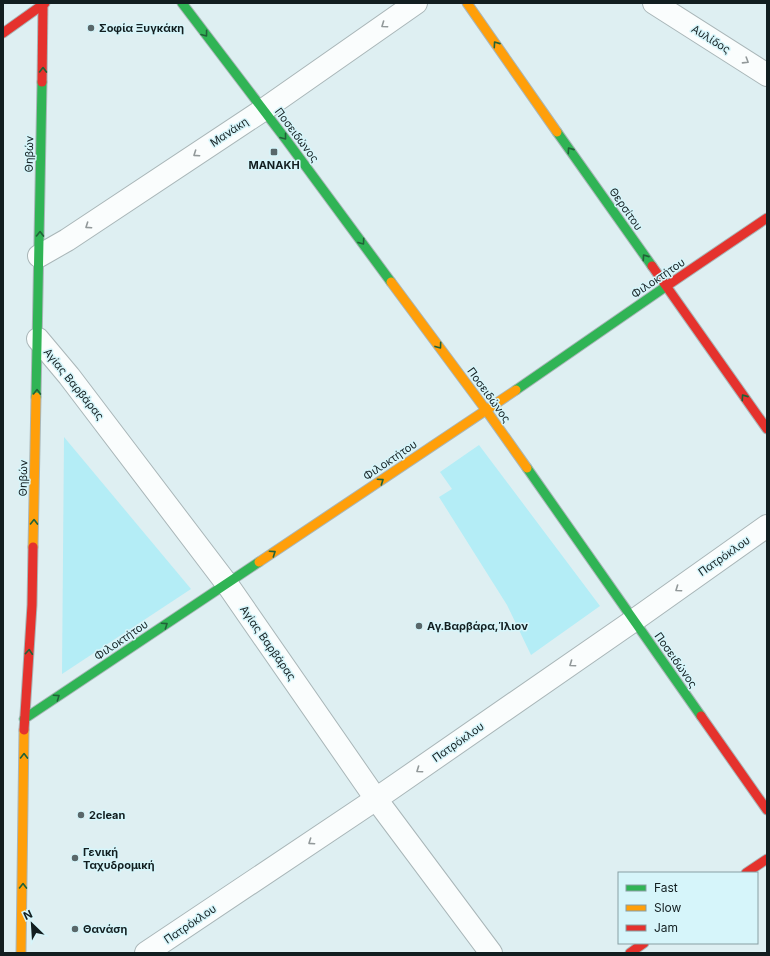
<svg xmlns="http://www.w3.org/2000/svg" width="770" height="956" font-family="Inter,sans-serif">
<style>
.green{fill:#b4edf6}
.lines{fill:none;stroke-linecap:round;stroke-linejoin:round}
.street-casing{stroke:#a9b6b8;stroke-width:24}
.fast-casing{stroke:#a9b6b8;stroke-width:11}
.slow-casing{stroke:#a9b6b8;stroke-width:11}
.jam-casing{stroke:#a9b6b8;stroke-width:11}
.street{stroke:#fafdfd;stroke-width:22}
.fast{stroke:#30b455;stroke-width:9}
.slow{stroke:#ff9f0a;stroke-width:9}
.jam{stroke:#e5322d;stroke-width:9}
.oneway{stroke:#92999a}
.oneway2{stroke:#206238}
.poi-dot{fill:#59676a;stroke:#d6f5fa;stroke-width:1.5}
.labels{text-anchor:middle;stroke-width:3;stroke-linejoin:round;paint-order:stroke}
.poi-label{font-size:11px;font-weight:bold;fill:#121e20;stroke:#d6f5fa;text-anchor:start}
.street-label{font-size:11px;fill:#121e20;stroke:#d6f5fa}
</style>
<rect width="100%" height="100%" fill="#deeff2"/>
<!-- green -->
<g class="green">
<polygon points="64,437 191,589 62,674"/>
<polygon points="479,445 600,606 531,655 507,605 439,497 452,489 440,472"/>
</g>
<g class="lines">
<defs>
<g id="street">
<polyline points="654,3 767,75"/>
<polyline points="39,256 67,240 263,110 416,3"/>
<polyline points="38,339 69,376 227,584 376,799 491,953"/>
<polyline points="146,953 376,799 633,621 767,526"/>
</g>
<g id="fast">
<polyline points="182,3 287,141 391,282"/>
<polyline points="557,132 652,266"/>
<polyline points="516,390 668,285"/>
<polyline points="36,397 42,82"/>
<polyline points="527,468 701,716"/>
<polyline points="24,719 259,562"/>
</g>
<g id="slow">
<polyline points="467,3 557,132"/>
<polyline points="391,282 486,410 527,468"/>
<polyline points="33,547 36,397"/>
<polyline points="259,562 516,390"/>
<polyline points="21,953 24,730"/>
</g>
<g id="jam">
<polyline points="3,33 45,3"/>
<polyline points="42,82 43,3"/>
<polyline points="652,266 767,429"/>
<polyline points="668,285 767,218"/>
<polyline points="701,716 767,810"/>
<polyline points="24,730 32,605 33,547"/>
<polyline points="746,873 767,859"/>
<polyline points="630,953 644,943"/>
</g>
</defs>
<!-- street casing -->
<use href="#street" class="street-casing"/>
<!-- fast casing -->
<use href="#fast" class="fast-casing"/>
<!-- slow casing -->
<use href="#slow" class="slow-casing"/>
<!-- jam casing -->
<use href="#jam" class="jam-casing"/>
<!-- street -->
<use href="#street" class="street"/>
<!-- fast -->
<use href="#fast" class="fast"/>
<!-- slow -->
<use href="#slow" class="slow"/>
<!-- jam -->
<use href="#jam" class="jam"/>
</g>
<!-- one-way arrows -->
<defs><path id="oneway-chevron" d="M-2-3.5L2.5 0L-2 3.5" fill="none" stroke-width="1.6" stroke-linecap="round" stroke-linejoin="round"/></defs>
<g class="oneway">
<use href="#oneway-chevron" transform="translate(384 25) rotate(145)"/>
<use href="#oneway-chevron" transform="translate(746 61) rotate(32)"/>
<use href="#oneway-chevron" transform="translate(196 154) rotate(146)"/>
<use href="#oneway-chevron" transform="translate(88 226) rotate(146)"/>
<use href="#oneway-chevron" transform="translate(678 589) rotate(145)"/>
<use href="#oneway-chevron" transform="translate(572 664) rotate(145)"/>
<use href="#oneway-chevron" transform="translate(419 770) rotate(145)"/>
<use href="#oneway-chevron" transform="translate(311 842) rotate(146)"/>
</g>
<g class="oneway2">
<use href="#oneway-chevron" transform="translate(205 34) rotate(53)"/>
<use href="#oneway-chevron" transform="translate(496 44) rotate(-125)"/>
<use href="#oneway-chevron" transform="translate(43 70) rotate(-89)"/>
<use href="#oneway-chevron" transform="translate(284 137) rotate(52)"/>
<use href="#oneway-chevron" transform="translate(570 150) rotate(-125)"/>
<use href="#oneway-chevron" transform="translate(40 234) rotate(-89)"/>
<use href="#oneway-chevron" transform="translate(362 242) rotate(54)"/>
<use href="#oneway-chevron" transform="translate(645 257) rotate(-125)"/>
<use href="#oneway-chevron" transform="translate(439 346) rotate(54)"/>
<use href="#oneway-chevron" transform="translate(37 392) rotate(-89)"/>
<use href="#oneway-chevron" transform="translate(744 397) rotate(-125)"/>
<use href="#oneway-chevron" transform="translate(381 481) rotate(-34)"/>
<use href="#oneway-chevron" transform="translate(34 522) rotate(-89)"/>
<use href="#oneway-chevron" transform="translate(273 553) rotate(-34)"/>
<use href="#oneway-chevron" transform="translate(165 625) rotate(-34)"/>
<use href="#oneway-chevron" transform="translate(29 652) rotate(-86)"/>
<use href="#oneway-chevron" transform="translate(57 697) rotate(-34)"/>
<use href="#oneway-chevron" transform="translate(24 756) rotate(-89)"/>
<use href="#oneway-chevron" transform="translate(23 886) rotate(-89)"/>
</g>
<!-- markers -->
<g class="poi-dot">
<circle cx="91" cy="28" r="4"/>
<rect x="270" y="148" width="8" height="8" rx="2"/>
<circle cx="419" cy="626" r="4"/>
<circle cx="81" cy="815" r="4"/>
<circle cx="75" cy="858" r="4"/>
<circle cx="75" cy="929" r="4"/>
</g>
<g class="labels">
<!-- poi labels -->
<g class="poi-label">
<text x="99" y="32">Σοφία Ξυγκάκη</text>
<text x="274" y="169" text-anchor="middle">ΜΑΝΑΚΗ</text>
<text x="427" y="630">Αγ.Βαρβάρα,Ίλιον</text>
<text x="89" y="819">2clean</text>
<text x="83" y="856">Γενική<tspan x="83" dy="13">Ταχυδρομική</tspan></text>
<text x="83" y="933">Θανάση</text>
</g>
<!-- street labels -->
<g class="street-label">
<text transform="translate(711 39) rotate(32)" y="4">Αυλίδος</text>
<text transform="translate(229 132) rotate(-34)" y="4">Μανάκη</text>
<text transform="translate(297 135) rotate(53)" y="4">Ποσειδώνος</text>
<text transform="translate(29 154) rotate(-89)" y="4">Θηβών</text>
<text transform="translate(626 209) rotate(55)" y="4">Θερσίτου</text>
<text transform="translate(658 278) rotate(-34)" y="4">Φιλοκτήτου</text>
<text transform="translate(74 384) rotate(51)" y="4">Αγίας Βαρβάρας</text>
<text transform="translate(489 395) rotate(54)" y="4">Ποσειδώνος</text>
<text transform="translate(390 460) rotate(-34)" y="4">Φιλοκτήτου</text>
<text transform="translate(23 478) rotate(-89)" y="4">Θηβών</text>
<text transform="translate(724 556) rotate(-35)" y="4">Πατρόκλου</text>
<text transform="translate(121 640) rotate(-34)" y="4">Φιλοκτήτου</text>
<text transform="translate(268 643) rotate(55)" y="4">Αγίας Βαρβάρας</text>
<text transform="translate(676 660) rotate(55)" y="4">Ποσειδώνος</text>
<text transform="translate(458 742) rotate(-35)" y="4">Πατρόκλου</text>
<text transform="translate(190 924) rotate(-34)" y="4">Πατρόκλου</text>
</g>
</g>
<!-- border -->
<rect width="770" height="956" fill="none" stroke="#121e20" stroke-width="8"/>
<!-- legend -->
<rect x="618" y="872" width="140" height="72" fill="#d6f5fa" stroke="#889fa3"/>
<rect x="626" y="885" width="20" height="6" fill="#30b455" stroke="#889fa3"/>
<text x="654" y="892" font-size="12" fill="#121e20">Fast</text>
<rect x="626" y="905" width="20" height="6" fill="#ff9f0a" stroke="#889fa3"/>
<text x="654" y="912" font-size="12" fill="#121e20">Slow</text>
<rect x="626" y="925" width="20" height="6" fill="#e5322d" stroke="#889fa3"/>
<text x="654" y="932" font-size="12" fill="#121e20">Jam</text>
<!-- north arrow -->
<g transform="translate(32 924) rotate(335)" stroke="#d6f5fa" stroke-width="3" paint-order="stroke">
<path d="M0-3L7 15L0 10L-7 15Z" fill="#121e20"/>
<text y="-6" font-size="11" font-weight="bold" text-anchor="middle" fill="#121e20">N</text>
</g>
</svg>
